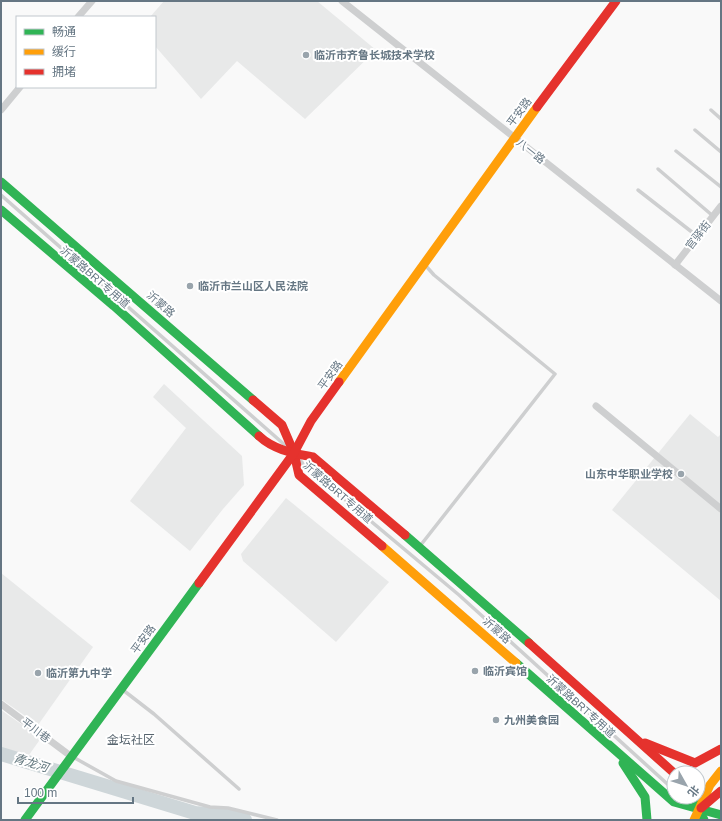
<svg xmlns="http://www.w3.org/2000/svg" width="722" height="821" font-family="Helvetica,'Noto Sans SC',sans-serif">
<style>
.built{fill:#e8e9e9}
.lines{fill:none;stroke-linecap:round;stroke-linejoin:round}
.river{stroke:#ced6d9;stroke-width:14}
.lane{stroke:#cecfd0;stroke-width:3.5}
.street{stroke:#cecfd0;stroke-width:7}
.fast{stroke:#30b455;stroke-width:9}
.slow{stroke:#ff9f0a;stroke-width:9}
.jam{stroke:#e5322d;stroke-width:9}
.poi-dot{fill:#99a4ac;stroke:#fff;stroke-width:1.5}
.labels{text-anchor:middle;stroke-width:4;stroke-linejoin:round;paint-order:stroke}
.poi-label{font-size:11px;font-weight:bold;fill:#657683;stroke:#fff;text-anchor:start}
.street-label{font-size:11px;fill:#657683;stroke:#fff}
.neighbourhood-label{font-size:12px;fill:#57646e;stroke:#fff}
.water-label{font-size:12px;font-style:italic;fill:#60757c;stroke:#fff}
</style>
<rect width="100%" height="100%" fill="#f9f9f9"/>
<!-- built -->
<g class="built">
<polygon points="164,1 317,1 376,50 305,119 237,61 201,99 155,46 155,17 150,17"/>
<polygon points="164,384 242,456 244,485 223,509 190,551 130,501 186,428 153,397"/>
<polygon points="690,414 718,437 721,434 721,601 612,510"/>
<polygon points="286,498 389,582 336,642 243,561 241,554"/>
<polygon points="1,573 93,647 38,725 1,699"/>
<polygon points="1,710 41,738 29,755 1,748"/>
</g>
<g class="lines">
<!-- river -->
<polyline class="river" points="1,754 195,813 231,816 245,820"/>
<!-- lane -->
<g class="lane">
<polyline points="711,110 721,119"/>
<polyline points="695,130 721,152"/>
<polyline points="676,151 721,187"/>
<polyline points="658,169 713,216"/>
<polyline points="638,190 697,236"/>
<polyline points="1,195 286,446"/>
<polyline points="300,460 305,466 459,595 674,790"/>
<polyline points="420,546 555,374 434,275 426,266"/>
<polyline points="123,690 154,714 239,789"/>
<polyline points="73,757 116,781 210,807 228,808 277,820"/>
<polyline points="682,797 688,802"/>
</g>
<!-- street -->
<g class="street">
<polyline points="342,1 721,301"/>
<polyline points="78,17 92,1"/>
<polyline points="1,110 20,87"/>
<polyline points="675,265 721,206"/>
<polyline points="596,406 721,509"/>
<polyline points="1,704 72,757"/>
</g>
<!-- fast -->
<g class="fast">
<polyline points="1,182 253,400"/>
<polyline points="1,210 114,306 259,436"/>
<polyline points="405,535 529,643"/>
<polyline points="516,663 674,802 721,815"/>
<polyline points="623,763 645,797 647,820"/>
<polyline points="693,797 704,820"/>
<polyline points="25,820 199,583"/>
</g>
<!-- slow -->
<g class="slow">
<polyline points="339,382 537,107"/>
<polyline points="382,546 516,663"/>
<polyline points="694,820 710,785 721,771"/>
</g>
<!-- jam -->
<g class="jam">
<polyline points="537,107 616,1"/>
<polyline points="253,400 282,425 294,453 299,475 382,546"/>
<path d="M 259,436 C 274,450 293,453 313,457 L 405,535"/>
<polyline points="199,583 294,453 311,421 339,382"/>
<polyline points="529,643 674,773"/>
<polyline points="645,743 695,763 721,749"/>
<polyline points="701,808 721,791"/>
</g>
</g>
<!-- markers -->
<g class="poi-dot">
<circle cx="306" cy="55" r="4"/>
<circle cx="190" cy="286" r="4"/>
<circle cx="681" cy="474" r="4"/>
<circle cx="475" cy="671" r="4"/>
<circle cx="38" cy="673" r="4"/>
<circle cx="496" cy="720" r="4"/>
</g>
<g class="labels">
<!-- poi labels -->
<g class="poi-label">
<text x="314" y="59">临沂市齐鲁长城技术学校</text>
<text x="198" y="290">临沂市兰山区人民法院</text>
<text x="673" y="478" text-anchor="end">山东中华职业学校</text>
<text x="483" y="675">临沂宾馆</text>
<text x="46" y="677">临沂第九中学</text>
<text x="504" y="724">九州美食园</text>
</g>
<!-- street labels -->
<g class="street-label">
<text transform="translate(519 112) rotate(-53)" y="4">平安路</text>
<text transform="translate(531 151) rotate(38)" y="4">八一路</text>
<text transform="translate(698 235) rotate(-52)" y="4">官驿街</text>
<text transform="translate(95 277) rotate(41)" y="4">沂蒙路BRT专用道</text>
<text transform="translate(161 304) rotate(41)" y="4">沂蒙路</text>
<text transform="translate(330 375) rotate(-54)" y="4">平安路</text>
<text transform="translate(338 492) rotate(41)" y="4">沂蒙路BRT专用道</text>
<text transform="translate(497 630) rotate(42)" y="4">沂蒙路</text>
<text transform="translate(143 639) rotate(-54)" y="4">平安路</text>
<text transform="translate(581 706) rotate(42)" y="4">沂蒙路BRT专用道</text>
<text transform="translate(36 730) rotate(37)" y="4">平川巷</text>
</g>
<!-- neighbourhood labels -->
<g class="neighbourhood-label">
<text x="131" y="744">金坛社区</text>
</g>
<!-- water labels -->
<g class="water-label">
<text transform="translate(31 763) rotate(17)" y="4">青龙河</text>
</g>
</g>
<!-- border -->
<rect width="722" height="821" fill="none" stroke="#657683" stroke-width="4"/>
<!-- legend -->
<rect x="16" y="16" width="140" height="72" fill="#ffffff" stroke="#c1c8cd"/>
<rect x="24" y="29" width="20" height="6" fill="#30b455" stroke="#c1c8cd"/>
<text x="52" y="36" font-size="12" fill="#657683">畅通</text>
<rect x="24" y="49" width="20" height="6" fill="#ff9f0a" stroke="#c1c8cd"/>
<text x="52" y="56" font-size="12" fill="#657683">缓行</text>
<rect x="24" y="69" width="20" height="6" fill="#e5322d" stroke="#c1c8cd"/>
<text x="52" y="76" font-size="12" fill="#657683">拥堵</text>
<!-- north arrow -->
<g transform="translate(686 785) rotate(129)"><circle r="19" fill="#ffffff" stroke="#c1c8cd"/>
<path d="M0-3L7 15L0 10L-7 15Z" fill="#99a4ac"/>
<text y="-6" font-size="11" font-weight="bold" text-anchor="middle" fill="#657683">北</text>
</g>
<!-- scale -->
<path d="M18 797v6h115v-6" fill="none" stroke="#657683" stroke-width="2"/>
<text x="24" y="797" font-size="12" fill="#657683" stroke="#ffffff" stroke-width="3" paint-order="stroke">100 m</text>
</svg>
